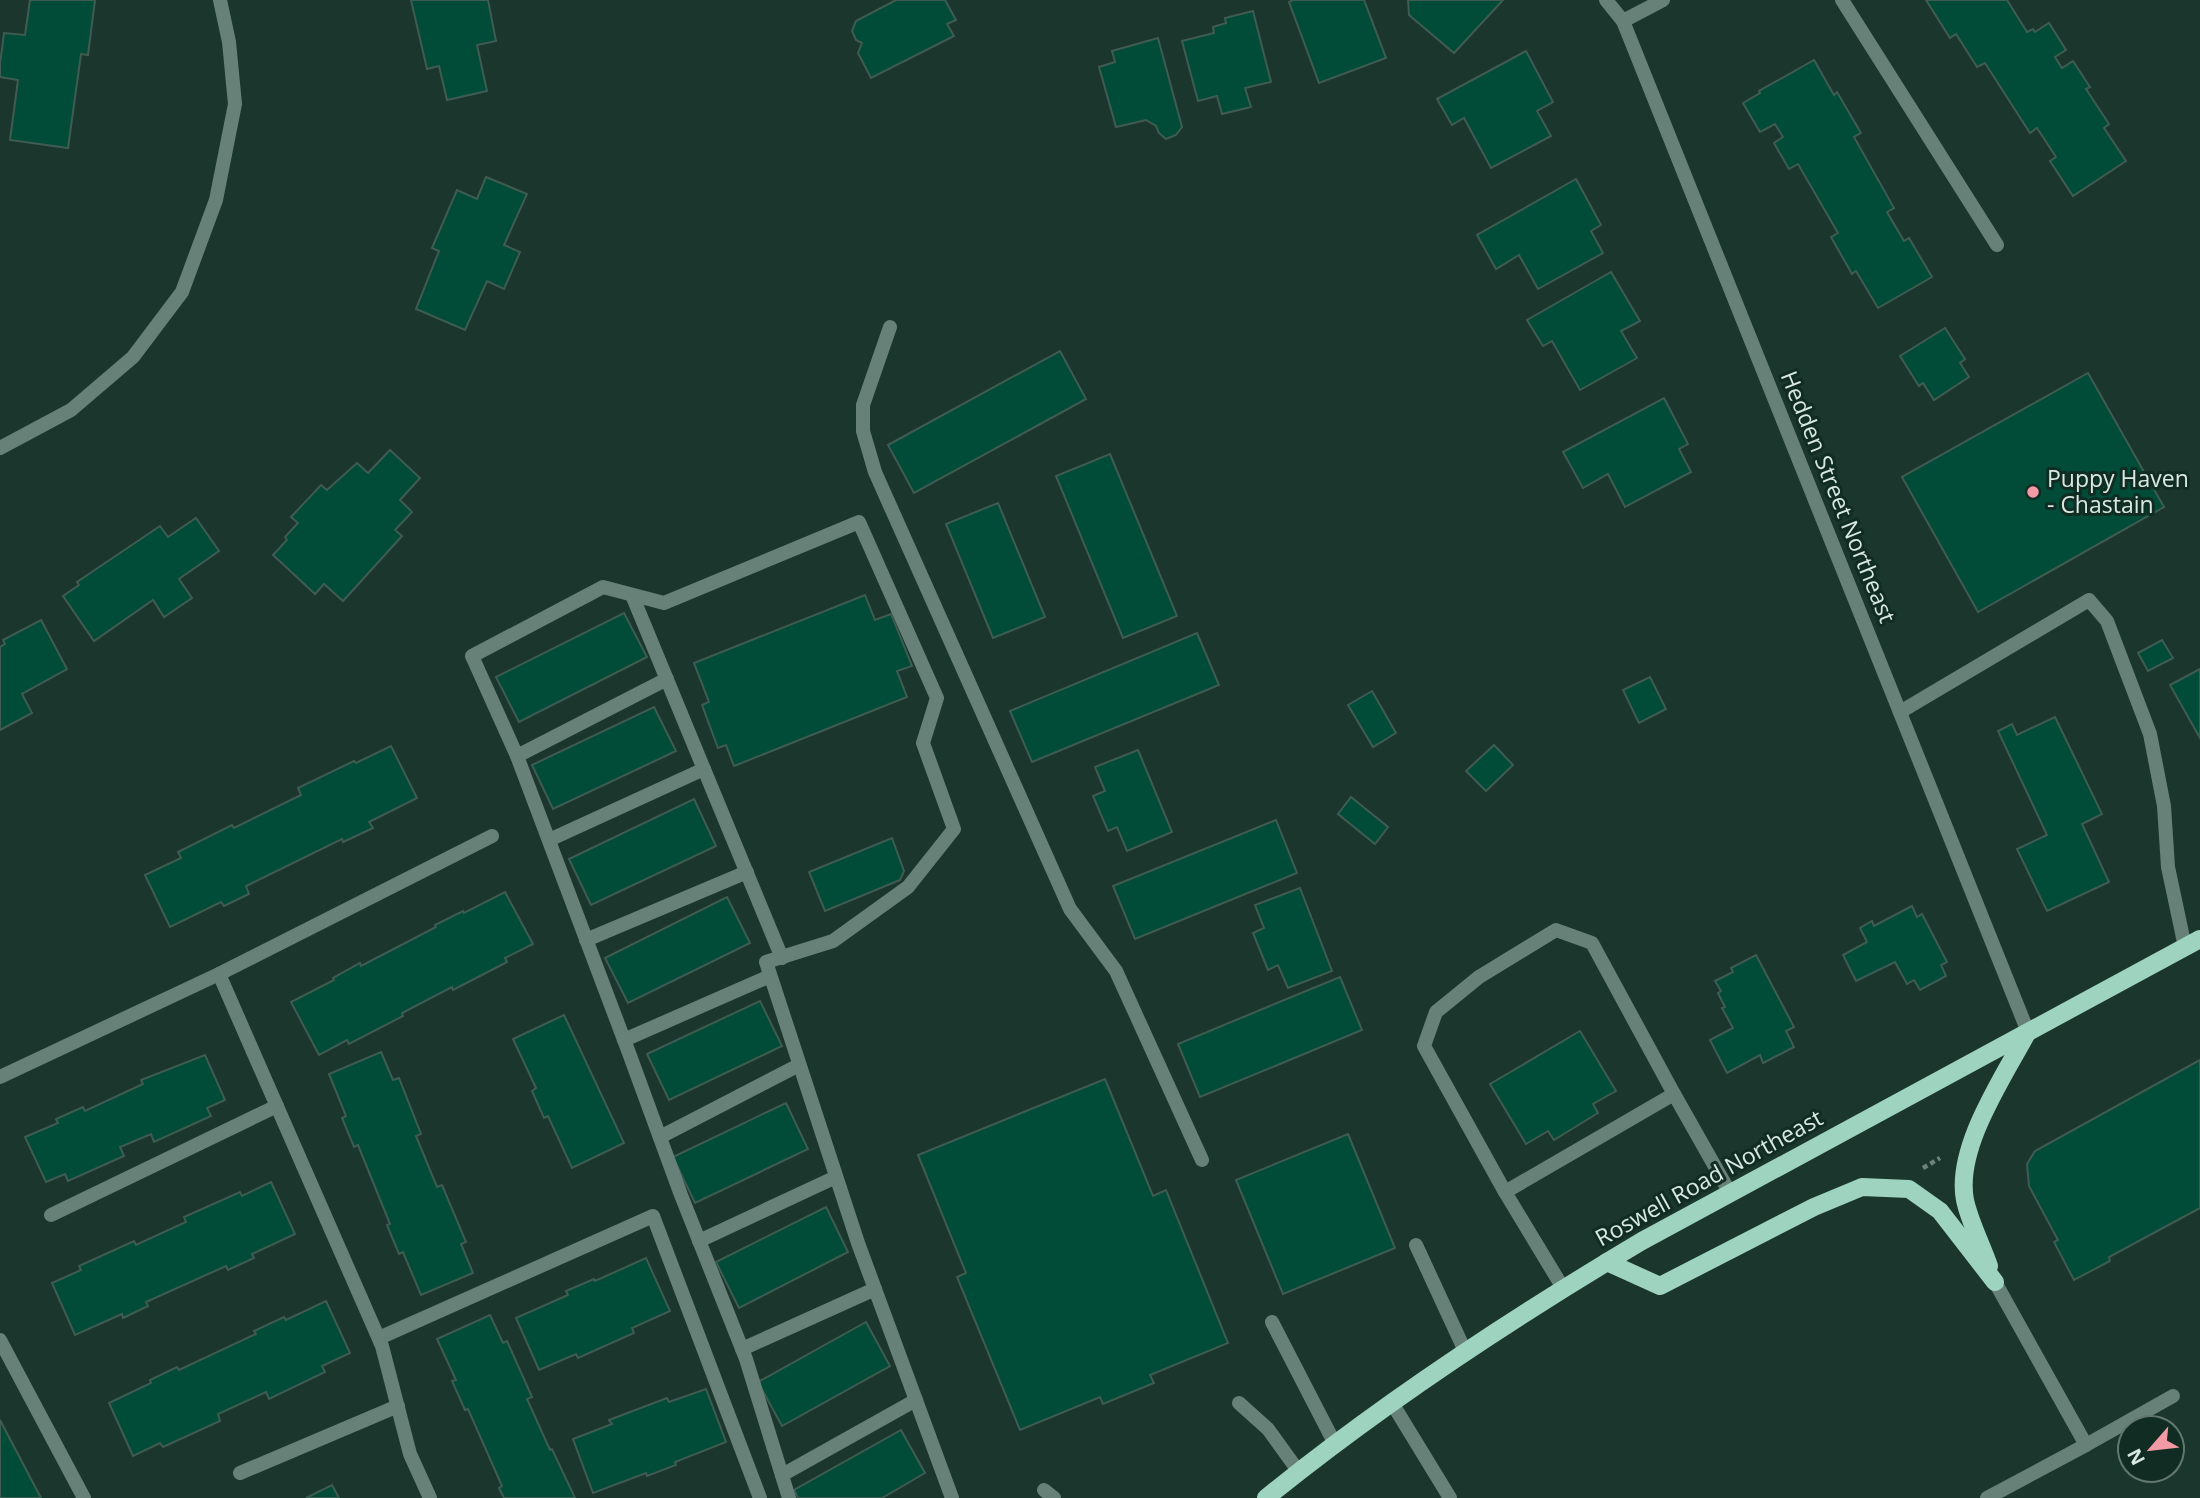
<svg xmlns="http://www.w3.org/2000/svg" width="2200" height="1498" font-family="'Open Sans',sans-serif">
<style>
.building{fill:#014b39;stroke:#405b51;stroke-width:2}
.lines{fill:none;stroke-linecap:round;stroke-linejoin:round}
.path{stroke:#6c837b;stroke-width:4.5;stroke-dasharray:5 3.5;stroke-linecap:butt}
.service{stroke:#688178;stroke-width:14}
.minor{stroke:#688178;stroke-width:14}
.primary{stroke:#9ed3bf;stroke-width:18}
.poi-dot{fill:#f49aa6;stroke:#112c23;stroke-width:2.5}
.labels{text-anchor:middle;stroke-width:6;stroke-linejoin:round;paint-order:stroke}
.poi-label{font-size:23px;fill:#d8e8e2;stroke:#112c23;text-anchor:start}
.street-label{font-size:23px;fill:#d8e8e2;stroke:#112c23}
</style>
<rect width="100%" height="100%" fill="#1b362d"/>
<!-- building -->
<g class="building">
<polygon points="30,0 95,0 88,55 81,54 68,148 10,140 18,80 0,77 0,64 4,33 25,35"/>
<polygon points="411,0 488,0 496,41 477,45 487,91 447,100 439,66 427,69"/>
<polygon points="896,0 945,0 956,20 947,24 954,36 871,78 858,53 862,43 856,40 852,31 856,21"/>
<polygon points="1293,0 1364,0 1386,58 1319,83 1289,2"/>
<polygon points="1408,0 1503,0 1454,53 1409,15"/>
<polygon points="1926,0 2007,0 2027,32 2033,29 2035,32 2049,23 2066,50 2055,57 2062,68 2073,61 2090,87 2086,89 2109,124 2104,128 2126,161 2073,196 2050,161 2056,157 2037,128 2030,133 1985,63 1977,67 1956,34 1950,38"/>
<polygon points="1253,11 1271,82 1245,88 1251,107 1222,114 1217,96 1198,101 1182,41 1214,33 1213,27 1226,23 1225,18"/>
<polygon points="1158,38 1182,127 1176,135 1166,139 1159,133 1156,126 1146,120 1116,127 1099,67 1115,62 1112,51"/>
<polygon points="1526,51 1553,102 1537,111 1551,136 1491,168 1464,118 1452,125 1437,99"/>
<polygon points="1814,60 1834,95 1837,92 1861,133 1854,137 1894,208 1887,212 1904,241 1909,238 1932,277 1878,308 1856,271 1852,274 1831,237 1838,233 1798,164 1789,169 1774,143 1783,137 1775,124 1760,132 1743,103 1760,93 1759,91"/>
<polygon points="486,177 527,194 504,245 520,252 504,289 487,281 465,330 416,309 439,251 432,248 457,190 477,199"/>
<polygon points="1576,179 1601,225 1591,231 1603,253 1538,289 1519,255 1496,269 1477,235"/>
<polygon points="1611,272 1640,321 1621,331 1637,358 1580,390 1552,341 1543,346 1527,320"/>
<polygon points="1945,328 1965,359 1960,363 1969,377 1934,400 1923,383 1919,386 1900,356"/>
<polygon points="1060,351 1086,399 914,493 888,445"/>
<polygon points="2088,373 2164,507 1978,612 1902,477"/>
<polygon points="1664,398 1688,444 1679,449 1691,472 1625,507 1608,474 1583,488 1563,452"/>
<polygon points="390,450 420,478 400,500 412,512 395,530 402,536 343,601 324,584 315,594 273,555 287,540 285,537 298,523 291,517 321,485 327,490 357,463 368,473"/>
<polygon points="1110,454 1177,616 1123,638 1056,476"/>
<polygon points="998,503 1045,617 993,638 946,524"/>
<polygon points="196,518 219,551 179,579 192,598 164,617 153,600 94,641 63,596 79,585 77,582 160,526 168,537"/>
<polygon points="865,595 875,620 891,614 912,666 897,671 907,697 734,766 726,745 718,748 702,705 709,702 694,663"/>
<polygon points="624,613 647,657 519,722 496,677"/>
<polygon points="41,620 67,669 22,694 32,713 0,730 0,647 5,644 3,640"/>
<polygon points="1197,633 1219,685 1032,762 1010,711"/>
<polygon points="2162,640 2173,658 2148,671 2138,653"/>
<polygon points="2200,669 2200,738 2170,685"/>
<polygon points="1650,677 1666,709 1639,723 1623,690"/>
<polygon points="1372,691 1396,733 1373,747 1348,705"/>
<polygon points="654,707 676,751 553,809 532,765"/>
<polygon points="2055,717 2102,814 2082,824 2109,882 2047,911 2017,849 2047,835 1998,731 2012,724 2017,735"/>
<polygon points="1494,745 1513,765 1486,791 1466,771"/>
<polygon points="391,746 417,798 369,822 373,828 343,842 342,839 246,886 249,894 224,906 221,902 170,927 145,875 181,858 178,852 232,825 234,828 301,795 298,788 354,761 356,763"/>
<polygon points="1138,750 1172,832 1127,851 1117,827 1108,831 1093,796 1105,791 1095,767"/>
<polygon points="1351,797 1388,827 1375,844 1338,814"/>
<polygon points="694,799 716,846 591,905 569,859"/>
<polygon points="1276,820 1297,873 1135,939 1113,886"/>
<polygon points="892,838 904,871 900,880 825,911 809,872"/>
<polygon points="1300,888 1332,971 1288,988 1278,965 1268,970 1253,933 1264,928 1255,905"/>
<polygon points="505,892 533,944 505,958 507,962 453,990 452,987 402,1013 403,1016 349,1044 347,1040 319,1055 291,1002 334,980 333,978 360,963 361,966 436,927 435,925 463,911 464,913"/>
<polygon points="727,897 750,943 628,1003 605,958"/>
<polygon points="1912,906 1917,917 1922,914 1947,962 1941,965 1946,976 1920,990 1914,980 1907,984 1895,962 1856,981 1843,955 1867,942 1860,928 1872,921 1874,926"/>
<polygon points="1756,955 1794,1027 1786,1031 1794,1047 1763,1063 1760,1055 1727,1073 1710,1040 1733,1028 1722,1008 1725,1007 1718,993 1721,991 1715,981 1733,972 1731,968"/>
<polygon points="1340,977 1362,1030 1200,1097 1178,1044"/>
<polygon points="760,1001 782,1046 669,1100 647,1054"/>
<polygon points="564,1015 624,1143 572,1168 548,1116 544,1118 532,1091 536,1088 513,1039"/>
<polygon points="1580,1031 1616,1091 1593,1104 1598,1113 1554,1140 1548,1131 1526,1144 1490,1084"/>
<polygon points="381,1052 393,1080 399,1078 421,1134 416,1136 437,1187 442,1185 466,1242 461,1244 473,1273 421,1295 403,1252 399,1254 387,1225 390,1224 358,1145 354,1147 342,1118 346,1116 329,1074"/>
<polygon points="205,1055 225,1100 207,1108 211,1116 154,1142 151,1134 120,1147 124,1156 68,1181 65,1174 46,1182 25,1137 58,1123 56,1119 83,1107 85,1111 143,1084 141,1080"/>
<polygon points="2200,1060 2200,1208 2109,1257 2110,1261 2074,1280 2054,1242 2058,1240 2029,1186 2027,1164 2035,1151"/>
<polygon points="1105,1079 1153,1196 1166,1190 1228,1343 1150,1375 1154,1383 1103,1404 1100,1397 1020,1430 957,1277 966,1273 918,1155"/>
<polygon points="786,1103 808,1149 695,1203 673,1157"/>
<polygon points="1348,1134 1395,1248 1283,1294 1236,1180"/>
<polygon points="271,1182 295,1234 252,1254 254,1258 228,1270 226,1266 146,1302 148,1306 123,1318 122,1314 75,1335 52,1283 81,1270 79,1266 134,1241 136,1245 186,1222 184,1217 240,1192 242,1196"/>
<polygon points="826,1207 848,1252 739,1308 716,1262"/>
<polygon points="646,1258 670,1311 632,1328 634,1333 578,1358 576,1354 539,1370 516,1318 568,1295 566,1291 594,1279 595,1281"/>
<polygon points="326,1301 350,1353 322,1366 325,1372 269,1399 266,1392 218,1414 220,1421 163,1447 160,1443 133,1456 109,1403 151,1383 150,1380 177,1367 179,1370 256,1334 254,1331 284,1317 286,1320"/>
<polygon points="490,1315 503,1343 507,1341 532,1397 527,1399 550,1450 552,1449 575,1498 504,1498 499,1488 502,1486 468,1409 465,1410 452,1381 456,1380 437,1339"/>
<polygon points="866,1322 890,1366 782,1426 758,1382"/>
<polygon points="706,1389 726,1442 675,1462 676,1465 647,1476 646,1473 593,1493 573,1439 612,1424 609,1420 667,1398 669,1402"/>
<polygon points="0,1420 41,1498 0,1498"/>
<polygon points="901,1430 925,1473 882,1498 798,1498 794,1490"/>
<polygon points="332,1485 339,1498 306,1498"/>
</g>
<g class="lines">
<!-- path -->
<polyline class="path" points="1923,1168 1940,1158"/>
<!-- service -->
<g class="service">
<polyline points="890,327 863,405 863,431 875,472 1070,909 1116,971 1202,1160"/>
<polyline points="1900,712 2089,600 2107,621 2150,734 2164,806 2168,867 2185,947"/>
<polyline points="1505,1192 1424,1046 1436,1012 1479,977 1556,930 1592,943 1674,1094"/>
<polyline points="1416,1245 1465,1351"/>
<polyline points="1563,1288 1505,1192 1674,1094 1730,1193"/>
<polyline points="1272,1322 1335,1444"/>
<polyline points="1239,1403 1268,1429 1299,1472"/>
<polyline points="1392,1403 1450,1498"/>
<polyline points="2086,1445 2173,1396"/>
<polyline points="1044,1490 1054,1498"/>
<polyline points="1987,1498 2086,1445 1995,1282"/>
</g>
<!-- minor -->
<g class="minor">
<polyline points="1606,0 1623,21 2028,1032"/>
<polyline points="1842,0 1997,245"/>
<polyline points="1623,21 1663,0"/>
<polyline points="0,448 71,410 133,357 182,292 216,200 235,104 229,42 220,0"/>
<polyline points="632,595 782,958"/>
<polyline points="517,756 667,679"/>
<polyline points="549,840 704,769"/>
<polyline points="586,940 747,872"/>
<polyline points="624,1040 770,976"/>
<polyline points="0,1077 219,974"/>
<polyline points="660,1137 799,1065"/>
<polyline points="51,1215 277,1106"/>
<polyline points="699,1241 836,1177"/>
<polyline points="379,1338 653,1216 760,1498"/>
<polyline points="0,1340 84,1498"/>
<polyline points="742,1349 875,1289"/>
<polyline points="240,1473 398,1406"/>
<polyline points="782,1475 916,1400"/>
<polyline points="430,1498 410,1454 382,1346 219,974 492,836"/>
<polyline points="789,1498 746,1359 681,1195 629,1053 517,756 472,656 603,587 664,603 859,522 937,698 923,743 954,829 908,887 833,941 766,962 858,1243 952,1498"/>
</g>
<!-- primary -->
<g class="primary">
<polyline points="1607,1262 1660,1286 1814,1207 1862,1187 1909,1189 1940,1211 1995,1282"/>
<path d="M 1989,1266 C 1982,1246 1969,1220 1965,1200 C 1955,1148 2003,1078 2027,1033"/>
<path d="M 1266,1498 C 1384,1402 1511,1319 1642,1241 L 2200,939"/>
</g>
</g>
<!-- markers -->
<circle class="poi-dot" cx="2033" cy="492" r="7"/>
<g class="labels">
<!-- poi labels -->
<g class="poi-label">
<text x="2047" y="487">Puppy Haven<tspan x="2047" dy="26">- Chastain</tspan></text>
</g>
<!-- street labels -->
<g class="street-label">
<text transform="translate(1838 497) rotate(68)" y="8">Hedden Street Northeast</text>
<text transform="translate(1709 1178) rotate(-29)" y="8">Roswell Road Northeast</text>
</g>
</g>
<!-- north arrow -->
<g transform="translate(2151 1449) rotate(242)"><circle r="33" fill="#112c23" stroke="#61776f" stroke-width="2"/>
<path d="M0-5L12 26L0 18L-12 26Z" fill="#f49aa6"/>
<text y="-10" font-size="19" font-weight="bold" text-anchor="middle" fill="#d8e8e2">N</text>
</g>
</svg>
